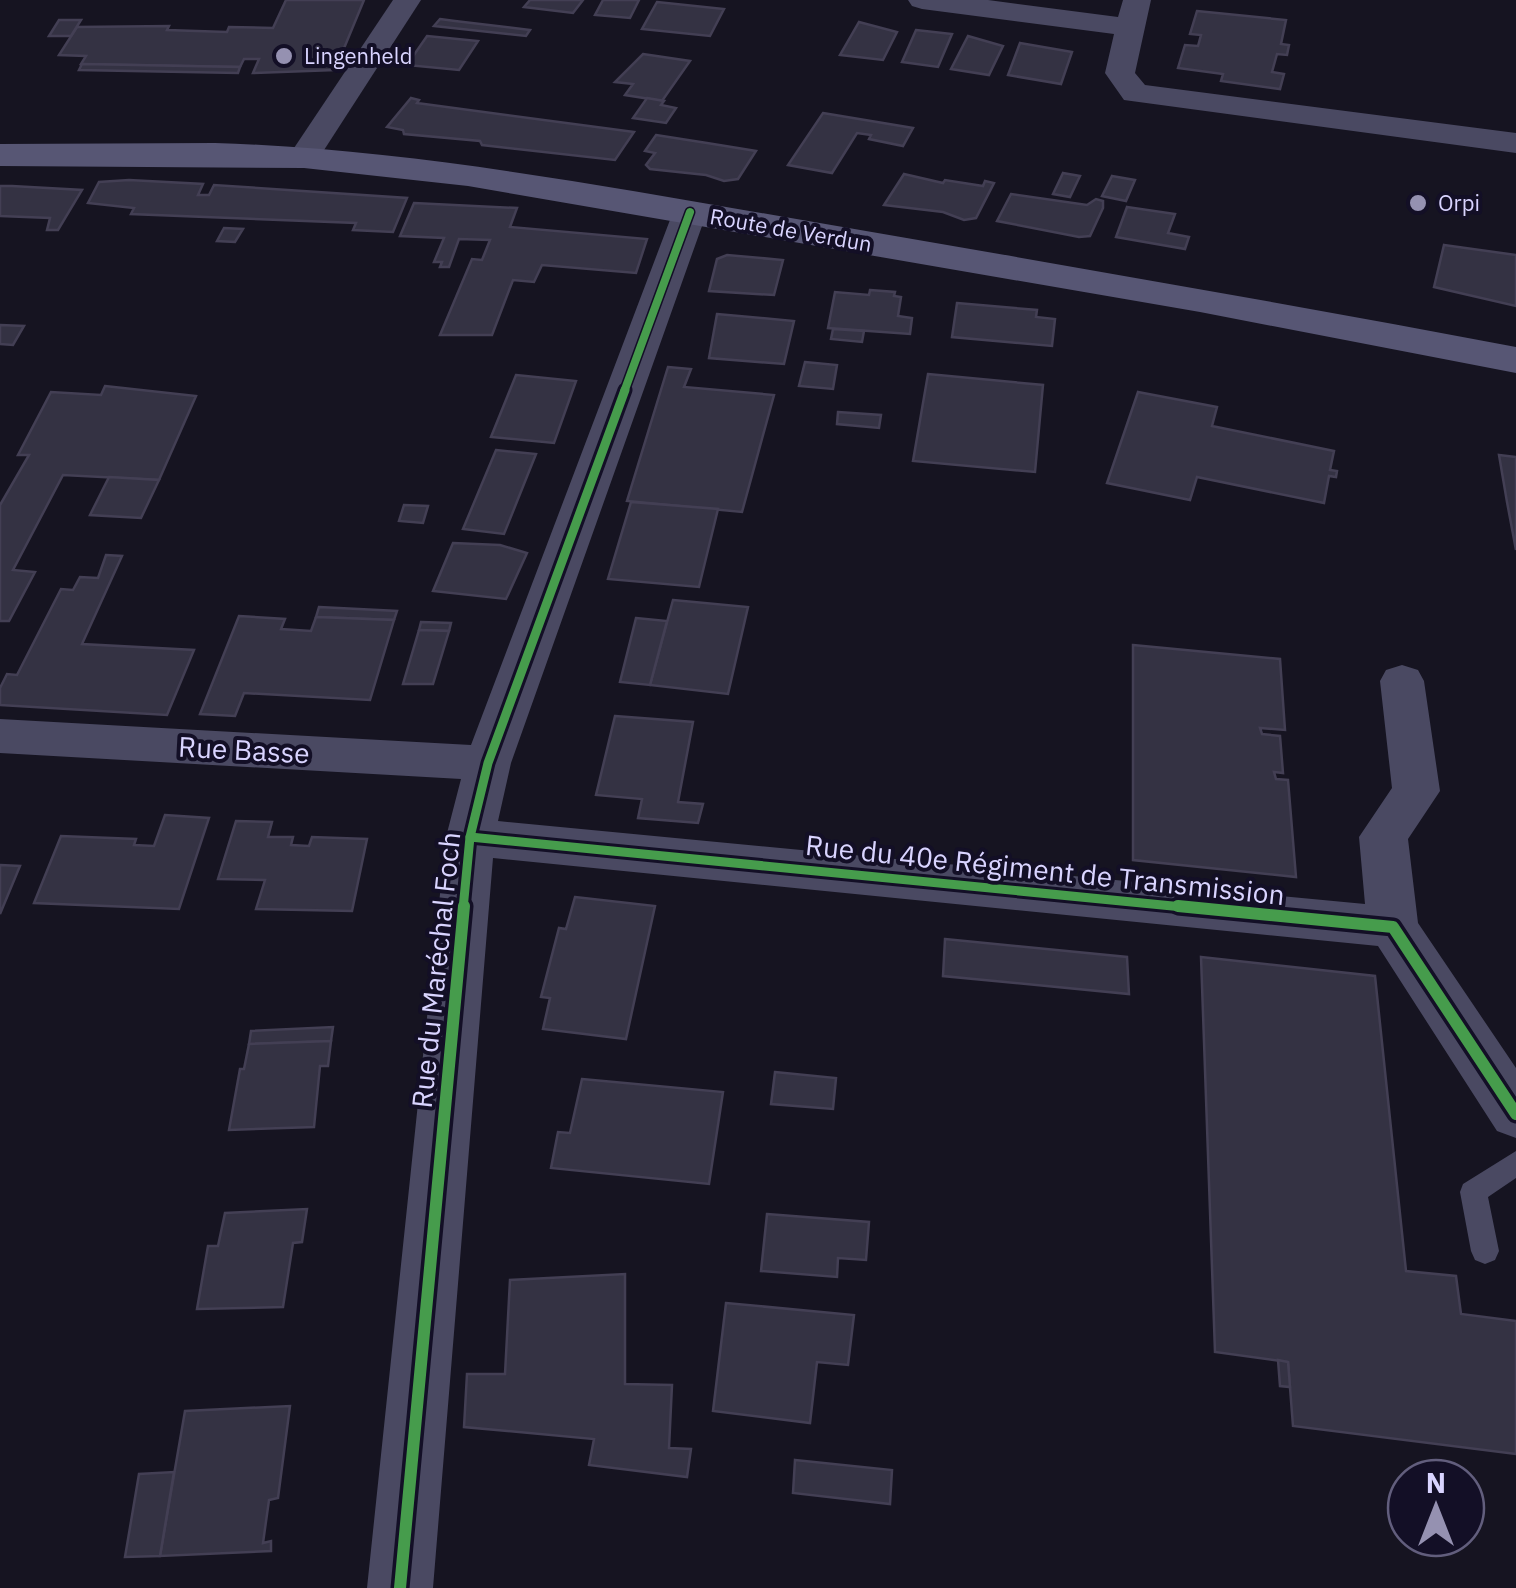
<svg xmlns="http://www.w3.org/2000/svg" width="1516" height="1588" font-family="'IBM Plex Sans',sans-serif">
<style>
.building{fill:#343243;stroke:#433f54;stroke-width:2.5}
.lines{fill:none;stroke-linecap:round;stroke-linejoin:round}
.lane{fill:#4a4962;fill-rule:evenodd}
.street{fill:#4a4962;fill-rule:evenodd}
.secondary{fill:#575674;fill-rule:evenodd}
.cycleway-far2-casing{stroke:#130f26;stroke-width:11}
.cycleway-far1-casing{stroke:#130f26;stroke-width:15}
.cycleway-casing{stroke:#130f26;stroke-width:19}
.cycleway-far2{stroke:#469c4c;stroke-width:8}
.cycleway-far1{stroke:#469c4c;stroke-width:9}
.cycleway{stroke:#469c4c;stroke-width:12}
.poi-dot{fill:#9591b1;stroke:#130f26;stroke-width:4}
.labels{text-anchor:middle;stroke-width:8;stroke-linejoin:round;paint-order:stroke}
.far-poi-label{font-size:22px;fill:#d9d4ff;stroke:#130f26;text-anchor:start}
.far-street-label{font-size:22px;fill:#d9d4ff;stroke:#130f26}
.street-label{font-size:28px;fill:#d9d4ff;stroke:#130f26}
</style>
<rect width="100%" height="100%" fill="#161421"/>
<!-- building -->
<g class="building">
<polygon points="286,0 364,0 335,70 253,73 259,59 244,59 240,67 81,64 86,56 59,55 77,27 169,26 167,30 227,32 229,27 273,28"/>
<polygon points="530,0 583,0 573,13 524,7"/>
<polygon points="603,0 639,0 630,18 595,15"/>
<polygon points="657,2 724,9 710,36 642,29"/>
<polygon points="1197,11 1286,20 1281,44 1289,45 1287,55 1277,54 1272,72 1284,74 1280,89 1221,81 1223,74 1178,68 1185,45 1198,46 1201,35 1190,34"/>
<polygon points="440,19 455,21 530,30 526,36 434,26"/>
<polygon points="59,20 81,20 71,36 49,36"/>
<polygon points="859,22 897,32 883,60 840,55"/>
<polygon points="916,30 952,34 938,67 902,62"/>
<polygon points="427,36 478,41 459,70 407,65"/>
<polygon points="968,36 1003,46 989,75 951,69"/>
<polygon points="1020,43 1072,52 1061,84 1008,75"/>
<polygon points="643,54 690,61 662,101 625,95 633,84 615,82"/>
<polygon points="82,64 240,67 238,73 79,70"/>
<polygon points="411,98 419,100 417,103 634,132 615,160 482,145 480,141 404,134 403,130 387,127"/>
<polygon points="647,98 664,101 661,105 676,108 666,123 633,118"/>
<polygon points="823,113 913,128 903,146 869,139 871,135 857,133 832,173 788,165"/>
<polygon points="656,135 707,143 756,151 738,179 724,181 706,175 650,169 646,165 655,153 645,151"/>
<polygon points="1063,173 1080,176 1070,197 1053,194"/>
<polygon points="904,174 943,183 945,180 983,186 985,181 994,183 976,218 964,220 943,212 884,205"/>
<polygon points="1112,176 1135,180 1126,201 1102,196"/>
<polygon points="129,180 203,184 198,195 209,195 214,185 407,198 393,232 353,230 356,223 131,214 134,208 88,203 99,182"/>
<polygon points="0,186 12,186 82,190 58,230 47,230 50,218 0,216"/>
<polygon points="1011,194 1087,205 1096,199 1103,201 1103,208 1090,236 1079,237 997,221"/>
<polygon points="414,203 517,208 510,227 647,239 636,273 542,265 534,282 513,280 492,335 440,335 472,259 482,260 490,240 459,239 449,267 440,267 442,262 434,262 444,238 400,236"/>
<polygon points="1127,207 1175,214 1168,233 1189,237 1185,249 1116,237"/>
<polygon points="224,228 243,229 235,242 217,241"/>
<polygon points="1444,245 1516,255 1516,306 1434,287"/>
<polygon points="727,255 783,260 774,295 709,291 717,259"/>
<polygon points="870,290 895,292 894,296 901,297 898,316 912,318 910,334 828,328 835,292 869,295"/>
<polygon points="957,303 1037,310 1036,317 1055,319 1052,346 952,337"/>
<polygon points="717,314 794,321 784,364 709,358"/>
<polygon points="0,325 24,326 13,345 0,344"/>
<polygon points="833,329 864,331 862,342 831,339"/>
<polygon points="805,362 837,365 833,389 799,386"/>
<polygon points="668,367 691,369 684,387 774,395 742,512 627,501"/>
<polygon points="928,374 1043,385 1035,472 913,461"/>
<polygon points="516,375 576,381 554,443 491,437"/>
<polygon points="105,386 196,396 159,480 63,475 13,570 35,572 9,621 0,621 0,505 29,455 18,455 51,392 101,395"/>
<polygon points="1138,392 1217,407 1212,426 1334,451 1330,470 1337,471 1336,477 1329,476 1324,503 1197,477 1190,500 1107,483"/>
<polygon points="838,412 881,415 879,428 837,424"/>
<polygon points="496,450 536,454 504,534 463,529"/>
<polygon points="1499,455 1516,457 1516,550 1507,502"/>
<polygon points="109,477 159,480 141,518 90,515"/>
<polygon points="631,502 718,509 699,587 608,579"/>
<polygon points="404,505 428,506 423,523 399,521"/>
<polygon points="453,543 500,545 527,553 506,599 433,591"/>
<polygon points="106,555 122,556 82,644 194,650 167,715 0,705 0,688 7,674 17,675 61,589 73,590 80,577 98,578"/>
<polygon points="673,600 748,607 728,694 650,685"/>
<polygon points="319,607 397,611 394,620 316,617"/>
<polygon points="239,616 285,619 281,629 311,631 316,617 394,620 370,700 244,693 235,716 200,714"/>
<polygon points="636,618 667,621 650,685 620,682"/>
<polygon points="421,622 451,623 449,631 419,630"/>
<polygon points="419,630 449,631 433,684 403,684"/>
<polygon points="1133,645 1280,659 1285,730 1260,728 1262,734 1280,736 1283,773 1274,772 1276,779 1288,780 1296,877 1133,860"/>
<polygon points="615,716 693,722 678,802 703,804 698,823 638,818 642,799 596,795"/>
<polygon points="165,815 209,818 179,909 34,903 61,836 136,839 134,845 154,846"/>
<polygon points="236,821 272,822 268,837 293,837 291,845 309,846 312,837 367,839 352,911 256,909 265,880 218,879"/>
<polygon points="0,865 20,866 0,914"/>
<polygon points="575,897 655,906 626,1039 543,1029 550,998 541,997 559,928 566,929"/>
<polygon points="945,939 1127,957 1129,994 943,976"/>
<polygon points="1201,957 1375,976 1406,1271 1456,1276 1461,1314 1516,1321 1516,1454 1293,1426 1288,1362 1215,1352"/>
<polygon points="333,1027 331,1041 249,1044 251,1031"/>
<polygon points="331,1041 328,1066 320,1066 314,1127 229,1130 240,1069 244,1069 249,1044"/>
<polygon points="775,1072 836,1078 833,1109 771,1104"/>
<polygon points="582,1079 723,1092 709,1184 551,1168 558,1132 570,1133"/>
<polygon points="307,1209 302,1242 293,1243 283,1307 197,1309 208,1246 218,1246 225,1213"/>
<polygon points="767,1214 869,1222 866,1260 838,1258 837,1277 761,1271"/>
<polygon points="625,1274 625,1384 672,1385 669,1448 691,1449 687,1477 589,1465 594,1439 464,1427 467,1374 505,1374 510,1280"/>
<polygon points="726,1303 854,1315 848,1365 817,1362 810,1423 713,1411"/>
<polygon points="1278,1360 1288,1362 1290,1387 1280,1386"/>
<polygon points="290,1406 278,1498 269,1500 263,1543 271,1541 271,1551 160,1556 185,1411"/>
<polygon points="795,1460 892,1470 890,1504 793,1493"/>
<polygon points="174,1472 160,1556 125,1557 139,1474"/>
</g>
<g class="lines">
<!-- lane -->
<polygon class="lane" points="1516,1151 1516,1178 1488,1197 1499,1251 1495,1260 1485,1264 1475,1260 1471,1251 1460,1192 1463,1184"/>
<!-- street -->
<g class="street">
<polygon points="393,0 421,0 315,164 293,164 288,157"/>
<polygon points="908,0 988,0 1118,17 1123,0 1151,0 1135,73 1145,85 1516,133 1516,153 1124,100 1105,73 1114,34 922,9 912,6"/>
<polygon points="690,202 702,205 707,212 511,763 498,821 1365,904 1359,837 1392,788 1380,681 1386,670 1402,665 1418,670 1424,681 1440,791 1408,839 1418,923 1516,1068 1516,1138 1497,1131 1378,946 493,858 433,1588 367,1588 446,837 461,779 0,753 0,719 471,745 673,212 678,205"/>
</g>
<!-- secondary -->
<path class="secondary" d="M 215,143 C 408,149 596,185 785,217 C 1029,259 1273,301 1516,347 L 1516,373 L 1200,312 L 468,186 L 304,168 L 0,166 L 0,144 Z"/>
<defs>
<polyline id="cycleway-far2" points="624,392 690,212"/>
<g id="cycleway-far1">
<polyline points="470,837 1203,909"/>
<polyline points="463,909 470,837 488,763 625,390"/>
</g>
<g id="cycleway">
<polyline points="1178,906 1393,927 1516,1114"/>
<polyline points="400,1588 464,906"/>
</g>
</defs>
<!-- cycleway-far2 casing -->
<use href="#cycleway-far2" class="cycleway-far2-casing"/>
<!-- cycleway-far1 casing -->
<use href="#cycleway-far1" class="cycleway-far1-casing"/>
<!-- cycleway casing -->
<use href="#cycleway" class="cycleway-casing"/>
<!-- cycleway-far2 -->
<use href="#cycleway-far2" class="cycleway-far2"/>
<!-- cycleway-far1 -->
<use href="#cycleway-far1" class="cycleway-far1"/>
<!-- cycleway -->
<use href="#cycleway" class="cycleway"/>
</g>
<!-- markers -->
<g class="poi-dot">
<circle cx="284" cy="56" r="10"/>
<circle cx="1418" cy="203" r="10"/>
</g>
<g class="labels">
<!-- far-poi labels -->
<g class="far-poi-label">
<text x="304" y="64">Lingenheld</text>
<text x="1438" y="211">Orpi</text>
</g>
<!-- far-street labels -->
<g class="far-street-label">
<text transform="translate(791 230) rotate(10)" y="8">Route de Verdun</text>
</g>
<!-- street labels -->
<g class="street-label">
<text transform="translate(244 750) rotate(3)" y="10">Rue Basse</text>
<text transform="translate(1045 870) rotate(6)" y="10">Rue du 40e Régiment de Transmission</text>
<text transform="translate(436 970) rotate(-84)" y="10">Rue du Maréchal Foch</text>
</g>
</g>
<!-- north arrow -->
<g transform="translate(1436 1508)"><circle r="48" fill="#130f26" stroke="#625e7d" stroke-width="2.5"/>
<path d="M0-8L18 38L0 25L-18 38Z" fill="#9591b1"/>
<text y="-15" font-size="28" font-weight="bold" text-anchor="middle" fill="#d9d4ff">N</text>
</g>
</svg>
